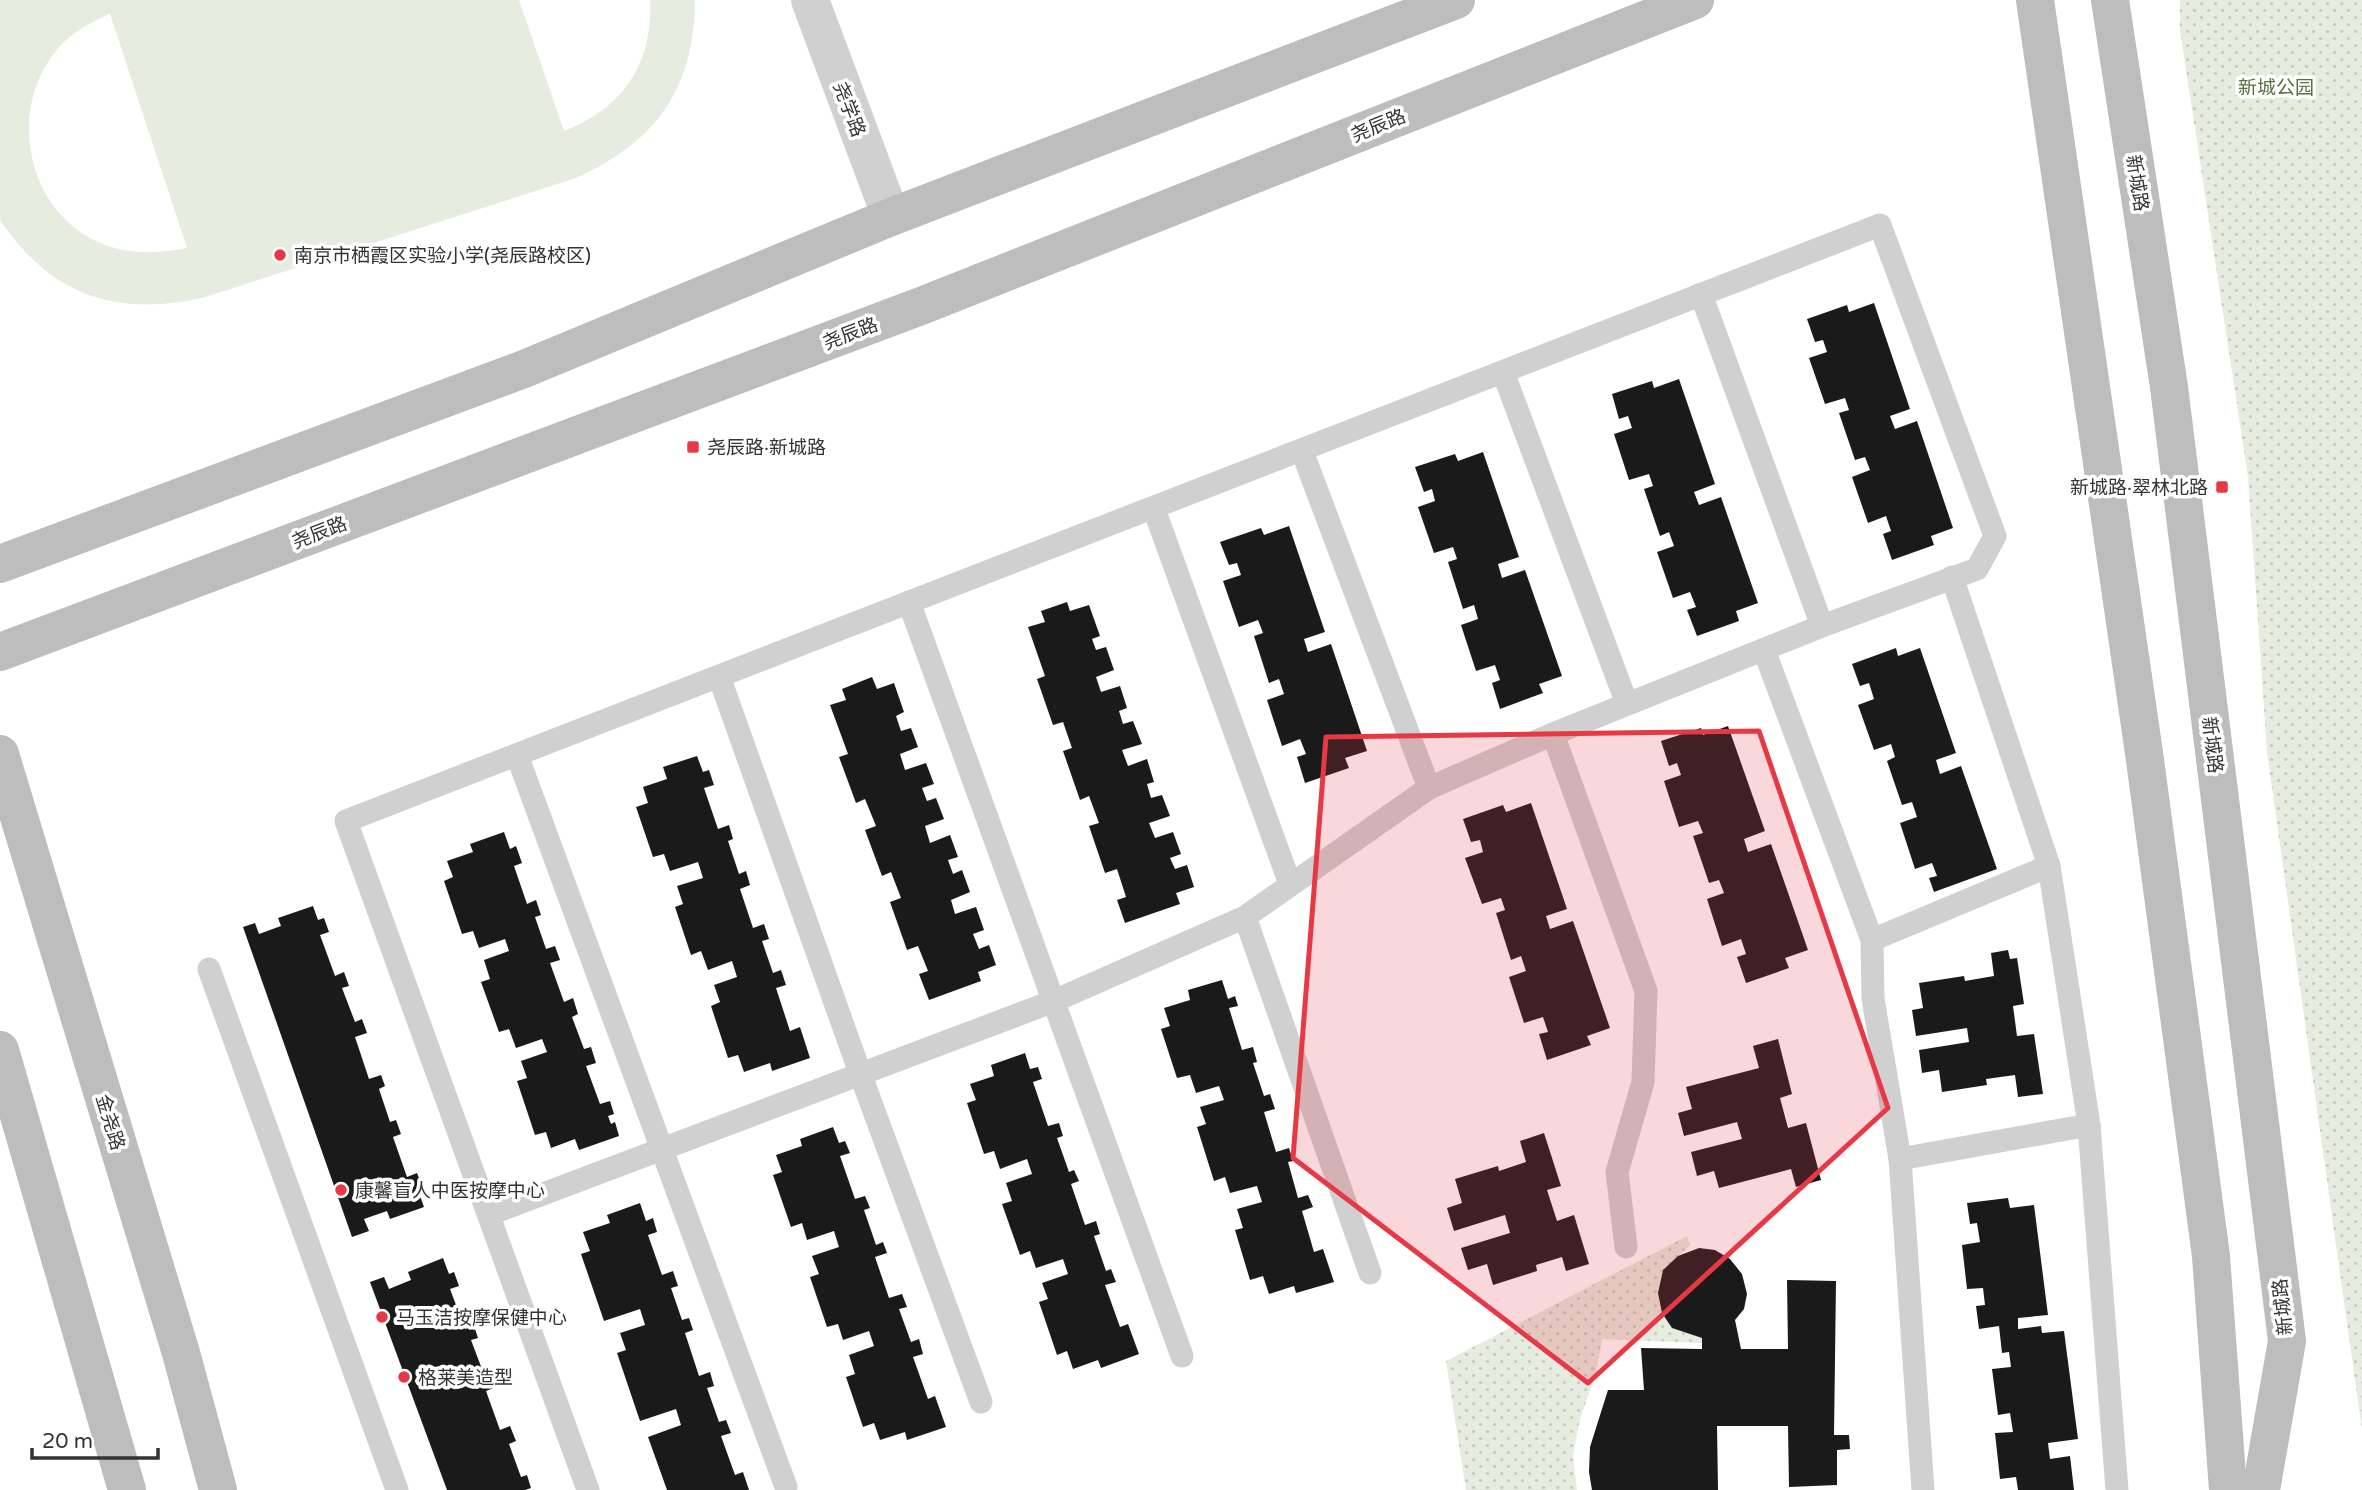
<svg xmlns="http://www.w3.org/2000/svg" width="2362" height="1490" font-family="'Varela Round','Noto Sans SC',sans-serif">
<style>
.grass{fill:#e6ecdf;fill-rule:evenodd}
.park{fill:url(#park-dots)}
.building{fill:#1a1a1a}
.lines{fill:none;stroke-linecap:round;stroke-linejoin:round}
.service{stroke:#d0d0d0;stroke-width:23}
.minor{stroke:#d0d0d0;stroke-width:38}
.secondary{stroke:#bdbdbd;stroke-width:38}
.marked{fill:#e63946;fill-opacity:0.2;stroke:#e63946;stroke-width:5;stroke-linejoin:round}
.poi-dot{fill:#e63946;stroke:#fff;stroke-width:2.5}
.labels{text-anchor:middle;stroke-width:7;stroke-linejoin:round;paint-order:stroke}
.park-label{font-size:19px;fill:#56703f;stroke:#fff}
.street-label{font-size:19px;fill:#333;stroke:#fff}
.poi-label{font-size:19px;fill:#333;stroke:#fff;text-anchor:start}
</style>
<defs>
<pattern id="park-dots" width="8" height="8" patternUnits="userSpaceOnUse" patternTransform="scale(1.75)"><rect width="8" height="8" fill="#e6ecdf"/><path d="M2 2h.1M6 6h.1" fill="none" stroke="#c6cbc0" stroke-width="1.8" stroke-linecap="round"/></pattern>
</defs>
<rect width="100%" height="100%" fill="#fff"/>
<!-- grass -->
<path class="grass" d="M 0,0 L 519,0 L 564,131 C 623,108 653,64 650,0 L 695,0 C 694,89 657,141 576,178 L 202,298 C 114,317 51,295 0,220 ZM 109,14 L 110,14 L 187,248 C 160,253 135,255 108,246 C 24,217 3,103 64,42 C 77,29 93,22 109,14 Z"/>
<!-- park -->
<g class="park">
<polygon points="2180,0 2362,0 2362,1430 2267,752 2248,477 2180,30"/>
<polygon points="1687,1236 1690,1245 1663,1270 1658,1293 1663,1313 1672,1328 1702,1338 1702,1343 1602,1339 1596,1373 1580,1419 1573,1456 1577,1490 1466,1490 1446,1361"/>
</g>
<!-- building -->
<g class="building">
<polygon points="1874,303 1910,409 1890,416 1895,429 1917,421 1953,528 1931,536 1934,545 1892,560 1883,534 1891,531 1886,516 1868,523 1852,477 1870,470 1865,457 1855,460 1839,413 1849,410 1845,398 1825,404 1809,358 1827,352 1823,340 1815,342 1807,319 1847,305 1849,312"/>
<polygon points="1679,379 1715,484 1694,492 1699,505 1721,497 1758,603 1736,611 1739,621 1697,636 1687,610 1696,607 1690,592 1673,598 1657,552 1674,546 1669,532 1660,536 1644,489 1653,486 1649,474 1629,480 1614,434 1632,428 1628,416 1619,419 1612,394 1652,381 1654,388"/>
<polygon points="1483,452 1519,557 1498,564 1502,578 1525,570 1562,676 1539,684 1543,693 1500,709 1492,683 1500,680 1495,665 1476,671 1461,625 1478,619 1474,605 1463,609 1448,562 1457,559 1453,547 1434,553 1418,507 1435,501 1432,489 1424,492 1415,467 1455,454 1458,461"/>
<polygon points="1289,526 1325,632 1304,639 1308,652 1331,644 1367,751 1345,758 1349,768 1305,783 1297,757 1306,754 1300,739 1282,746 1267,700 1284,694 1279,679 1269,683 1254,636 1263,633 1258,620 1239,627 1223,581 1241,575 1237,563 1229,565 1220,542 1261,528 1264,535"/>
<polygon points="1067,602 1070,611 1089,605 1100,636 1092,639 1096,650 1106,647 1114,670 1096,677 1101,692 1120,686 1127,708 1119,711 1123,724 1133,721 1142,744 1122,750 1128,766 1147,759 1154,782 1147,784 1151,798 1162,795 1170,816 1149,823 1155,838 1173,832 1181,854 1170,858 1175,869 1187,865 1194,887 1176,893 1180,904 1125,923 1117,900 1126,897 1117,869 1105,873 1089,826 1099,823 1089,796 1080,800 1063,751 1072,748 1063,722 1053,725 1037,679 1045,676 1028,627 1045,622 1041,611"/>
<polygon points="1896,648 1898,656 1920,648 1956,753 1936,760 1940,774 1961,766 1997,869 1934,892 1929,878 1937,876 1932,863 1915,869 1900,823 1917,817 1912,802 1902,805 1887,761 1895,757 1891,744 1874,750 1858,705 1874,699 1869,683 1860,686 1852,664"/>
<polygon points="872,677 877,689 894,683 904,712 896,716 901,731 911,728 918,747 900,754 905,770 926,763 934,784 922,788 927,801 936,798 944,819 925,826 930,843 950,835 958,857 948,860 953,874 962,870 970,892 951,900 955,914 976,907 984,930 973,934 979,949 989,945 996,965 978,972 981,981 929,1000 919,974 928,971 918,946 907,950 890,902 901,898 891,872 882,876 865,830 876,826 865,799 856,803 839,757 848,754 830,705 846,700 842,689"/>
<polygon points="1728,726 1765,831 1744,839 1748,852 1771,844 1808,950 1785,958 1789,968 1746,983 1737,957 1746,954 1741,939 1722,946 1707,899 1724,893 1719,880 1709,883 1693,836 1703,833 1698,821 1679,827 1664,781 1681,775 1677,763 1669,766 1661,741 1701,728 1703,735"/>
<polygon points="697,756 703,772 709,770 714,785 704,788 718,829 729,825 733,839 728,841 739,874 746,871 750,885 740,889 753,928 764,924 769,939 762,941 773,973 781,970 786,985 776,988 790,1031 800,1027 810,1058 772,1071 770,1063 744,1072 738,1055 728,1058 711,1006 720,1002 714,985 737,977 732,961 708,970 701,951 691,955 675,907 683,904 677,886 703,878 698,862 670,871 664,854 653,857 636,807 648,803 643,787 667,779 663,767"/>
<polygon points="1531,803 1567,909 1546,916 1550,929 1573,921 1610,1028 1587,1036 1591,1045 1547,1060 1539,1034 1548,1032 1543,1017 1524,1023 1509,977 1526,971 1521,956 1511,960 1496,913 1505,910 1501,898 1482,904 1465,858 1483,852 1480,840 1471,842 1463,819 1503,805 1506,812"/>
<polygon points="504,832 510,849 516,846 522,863 514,866 527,904 536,900 541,915 535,917 546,949 555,946 560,960 550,963 564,1002 573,998 578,1014 572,1017 584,1049 591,1047 596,1063 586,1066 600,1104 610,1101 614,1114 608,1116 611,1124 615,1122 619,1136 579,1150 575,1139 551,1148 546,1132 535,1135 517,1081 527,1078 521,1061 547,1052 542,1039 516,1048 509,1029 499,1032 481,982 490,979 484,960 509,951 505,939 479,948 473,931 462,934 444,881 453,877 447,861 473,852 470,844"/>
<polygon points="313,906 318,920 324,918 329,932 320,935 335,976 344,972 349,986 342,988 355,1022 362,1019 367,1033 355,1037 369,1079 381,1075 385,1086 379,1089 390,1122 396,1120 401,1134 393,1137 407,1177 417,1173 422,1186 417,1188 424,1207 390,1219 387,1211 364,1219 369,1231 352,1237 243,927 255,923 259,934 281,926 278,918"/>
<polygon points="2008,950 2010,959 2017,958 2024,1004 2013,1006 2017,1036 2034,1034 2043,1094 2018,1097 2015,1075 1986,1079 1987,1085 1942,1092 1939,1070 1922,1073 1919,1050 1969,1042 1967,1028 1916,1036 1912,1010 1923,1008 1919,983 1964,976 1965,981 1994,976 1991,953"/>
<polygon points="1222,980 1228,999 1235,996 1238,1006 1229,1008 1242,1050 1253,1047 1257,1062 1253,1063 1264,1096 1270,1094 1275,1109 1264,1112 1276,1152 1289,1148 1293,1161 1288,1162 1298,1198 1308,1195 1313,1207 1302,1211 1314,1252 1323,1249 1334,1282 1296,1293 1294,1286 1269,1294 1263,1276 1250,1280 1235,1230 1243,1228 1237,1209 1262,1202 1257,1186 1230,1193 1225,1177 1214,1181 1197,1127 1206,1124 1200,1107 1224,1100 1219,1086 1196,1093 1190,1075 1177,1078 1161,1029 1170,1026 1164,1008 1190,1000 1188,990"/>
<polygon points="1778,1039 1792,1094 1780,1098 1788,1128 1806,1123 1821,1180 1796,1187 1791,1169 1719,1188 1714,1171 1697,1176 1691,1152 1742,1139 1737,1122 1684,1136 1678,1113 1692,1109 1686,1087 1759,1068 1753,1046"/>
<polygon points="1025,1053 1030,1069 1038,1067 1042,1079 1033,1082 1048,1126 1059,1123 1063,1136 1057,1138 1069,1172 1074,1170 1079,1181 1071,1184 1085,1225 1096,1221 1100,1234 1094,1236 1106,1271 1111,1269 1116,1282 1105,1285 1120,1327 1128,1324 1139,1354 1101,1368 1098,1360 1073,1369 1067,1351 1057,1355 1039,1302 1048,1299 1042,1283 1068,1274 1063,1259 1036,1268 1030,1251 1020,1255 1002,1204 1012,1201 1006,1183 1032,1174 1027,1159 1000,1169 994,1151 984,1154 967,1103 976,1100 970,1084 994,1076 991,1065"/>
<polygon points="833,1127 839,1143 845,1141 850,1153 840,1156 855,1199 865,1196 870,1208 864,1210 876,1245 883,1242 887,1253 875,1257 889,1298 902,1294 907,1307 899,1309 911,1342 919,1339 923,1354 913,1357 928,1399 935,1396 946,1427 907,1440 905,1432 880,1440 874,1423 863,1427 846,1377 855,1374 849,1355 874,1346 869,1331 843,1340 838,1324 827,1327 810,1277 819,1274 812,1256 839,1247 834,1231 807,1240 802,1223 791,1227 773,1175 782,1172 776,1155 802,1146 800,1139"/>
<polygon points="1544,1133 1561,1186 1547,1190 1557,1221 1574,1215 1589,1264 1566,1271 1562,1257 1536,1265 1537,1271 1493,1285 1487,1264 1468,1270 1461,1248 1510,1233 1505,1215 1454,1231 1447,1208 1462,1203 1455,1179 1498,1166 1499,1171 1526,1162 1520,1141"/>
<polygon points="2008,1198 2010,1208 2034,1205 2048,1315 2018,1318 2018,1329 2041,1326 2042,1333 2064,1331 2078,1439 2048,1443 2050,1459 2070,1456 2074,1490 2018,1490 2016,1477 2000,1479 1995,1433 2013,1432 2010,1413 1998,1415 1992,1369 2011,1367 2009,1352 2002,1353 1999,1326 1979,1329 1976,1306 1985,1305 1983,1288 1967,1289 1962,1245 1980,1242 1977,1223 1970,1224 1967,1203"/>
<polygon points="640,1203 646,1221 653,1218 657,1232 648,1235 662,1275 673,1271 678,1286 671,1288 682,1320 689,1318 693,1330 685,1333 699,1376 710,1372 714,1386 707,1388 719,1422 726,1420 731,1433 721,1436 735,1475 743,1472 749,1490 667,1490 648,1437 681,1425 676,1409 640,1421 617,1353 626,1350 620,1333 645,1325 640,1309 604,1321 581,1254 590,1251 583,1232 610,1223 607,1215"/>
<polygon points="1699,1248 1715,1250 1730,1259 1742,1274 1747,1294 1744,1309 1735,1320 1741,1349 1788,1349 1787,1280 1836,1281 1834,1435 1849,1435 1850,1449 1837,1450 1837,1485 1789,1487 1788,1426 1717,1426 1718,1490 1592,1490 1589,1472 1590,1447 1608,1390 1644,1390 1641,1348 1702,1349 1702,1338 1672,1328 1662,1313 1658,1293 1663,1270 1678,1256"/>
<polygon points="443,1258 449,1274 454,1272 459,1286 450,1289 465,1329 474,1326 478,1338 471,1340 485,1377 491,1375 496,1387 486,1391 500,1430 510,1426 516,1441 509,1444 521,1477 527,1475 531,1488 525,1490 447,1490 370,1282 384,1277 389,1289 411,1280 408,1272"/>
</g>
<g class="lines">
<!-- service -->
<g class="service">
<polyline points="1701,294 1822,626"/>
<polyline points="1503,372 1627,704"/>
<polyline points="1302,451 1429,788"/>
<polyline points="1154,509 1290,884"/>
<polyline points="1952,577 2049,866 2089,1125 2117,1490"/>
<polyline points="909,602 1182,1356"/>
<polyline points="1764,650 1872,940 1873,999 1900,1159 1923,1490"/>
<polyline points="720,679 860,1073 981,1402"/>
<polyline points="1553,734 1646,991 1643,1082 1617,1172 1626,1247"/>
<polyline points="517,755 786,1487"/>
<polyline points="1245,917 1370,1273"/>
<polyline points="1872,940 2049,866"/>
<polyline points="209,969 397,1490"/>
<polyline points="1900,1159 2089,1125"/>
<path d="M 490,1214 L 1054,1001 L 1245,917 L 1429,788 L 1553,734 L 1822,626 L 1977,569 L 1995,536 L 1880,225 C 1368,423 858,626 346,821 L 588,1490"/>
</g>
<!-- minor -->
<polyline class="minor" points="810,0 891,217"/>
<!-- secondary -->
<g class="secondary">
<polyline points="2035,0 2145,760 2211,1256 2228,1490"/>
<polyline points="2110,0 2169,387 2287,1341 2261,1490"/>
<polyline points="0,564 524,369 891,217 1456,0"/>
<polyline points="0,652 921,306 1695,0"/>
<polyline points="0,754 181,1353 218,1490"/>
<polyline points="0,1050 127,1490"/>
</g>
</g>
<!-- marked area -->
<path class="marked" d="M 1759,731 L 1888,1108 L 1588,1383 L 1293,1158 L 1326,737 Z"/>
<!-- markers -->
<g class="poi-dot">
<circle cx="280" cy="255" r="7"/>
<rect x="686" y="440" width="14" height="14" rx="3.5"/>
<rect x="2215" y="480" width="14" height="14" rx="3.5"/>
<circle cx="341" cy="1190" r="7"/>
<circle cx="382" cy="1317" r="7"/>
<circle cx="404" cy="1377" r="7"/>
</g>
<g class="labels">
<!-- park labels -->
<g class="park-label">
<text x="2276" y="94">新城公园</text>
</g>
<!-- street labels -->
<g class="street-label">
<text transform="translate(850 109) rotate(69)" y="7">尧学路</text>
<text transform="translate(1378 125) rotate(-22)" y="7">尧辰路</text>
<text transform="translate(2138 183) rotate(81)" y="7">新城路</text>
<text transform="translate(850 333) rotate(-21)" y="7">尧辰路</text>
<text transform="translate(319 532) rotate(-21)" y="7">尧辰路</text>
<text transform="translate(2213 745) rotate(83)" y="7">新城路</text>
<text transform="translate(111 1122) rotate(73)" y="7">金尧路</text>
<text transform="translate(2282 1307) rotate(-96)" y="7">新城路</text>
</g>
<!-- poi labels -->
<g class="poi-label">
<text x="294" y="262">南京市栖霞区实验小学(尧辰路校区)</text>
<text x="707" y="454">尧辰路·新城路</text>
<text x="2208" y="494" text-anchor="end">新城路·翠林北路</text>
<text x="355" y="1197">康馨盲人中医按摩中心</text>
<text x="396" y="1324">马玉洁按摩保健中心</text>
<text x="418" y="1384">格莱美造型</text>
</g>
</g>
<!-- scale -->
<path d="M32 1448v10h126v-10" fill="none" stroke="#333333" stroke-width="3.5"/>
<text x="42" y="1448" font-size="21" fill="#333333" stroke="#ffffff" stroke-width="5" paint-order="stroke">20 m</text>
</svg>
